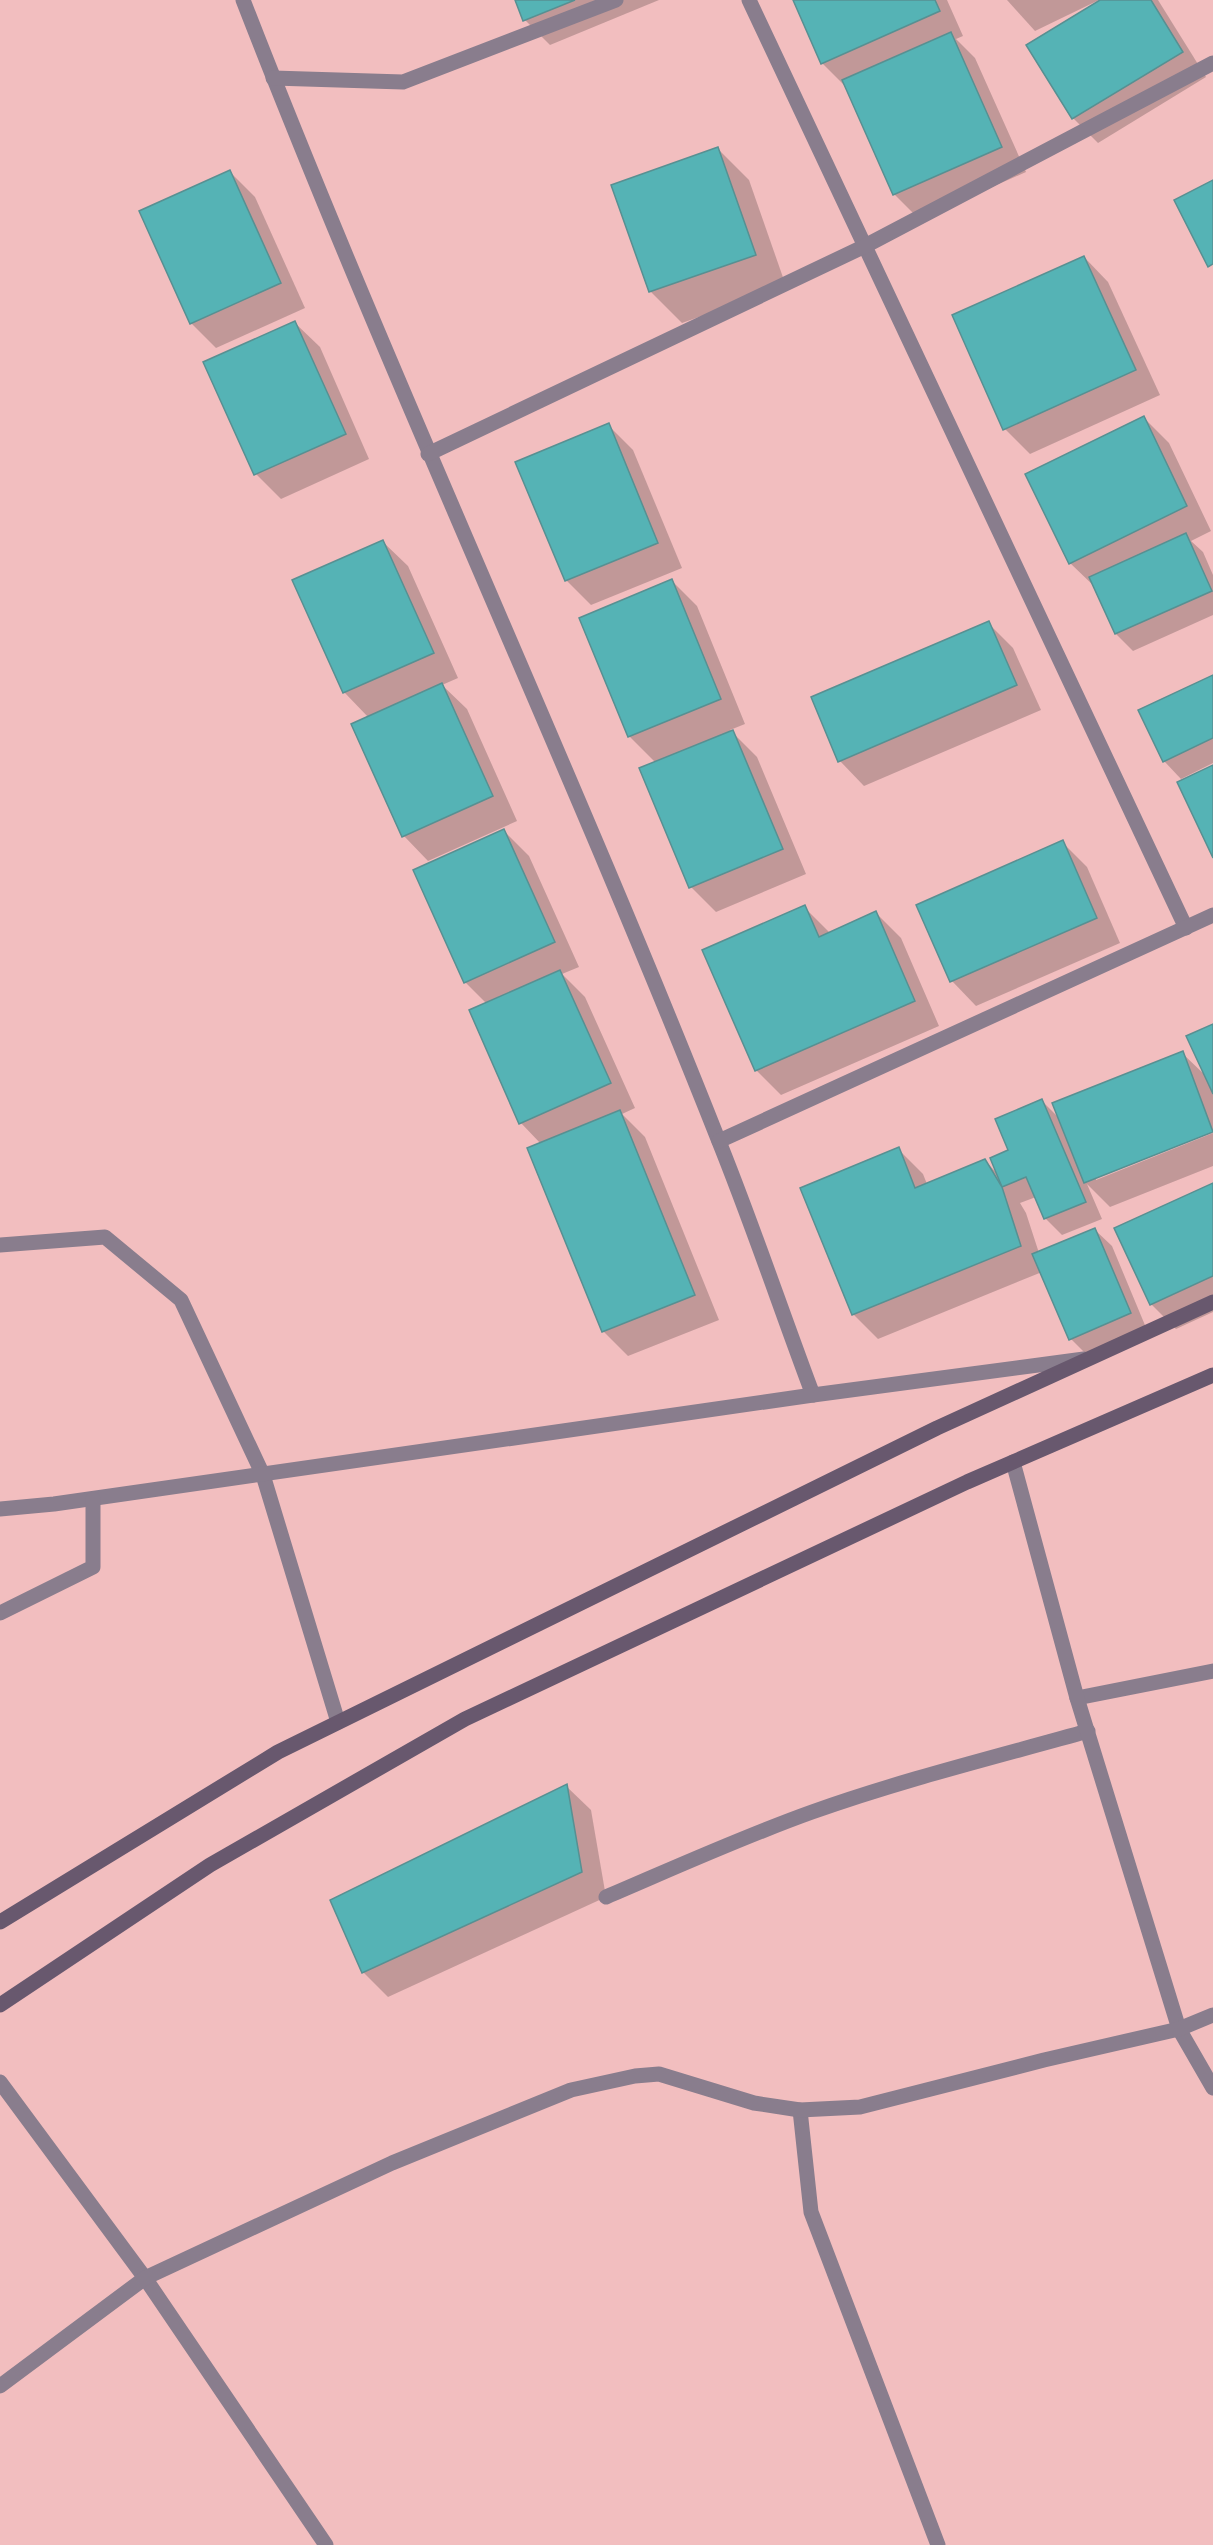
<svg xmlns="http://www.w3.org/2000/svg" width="1213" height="2545" font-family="Rubik,sans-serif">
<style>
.shadow{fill:#0003}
.building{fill:#55b3b5;stroke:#579092;stroke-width:1.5}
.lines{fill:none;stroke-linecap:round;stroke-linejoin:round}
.service{stroke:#897d8d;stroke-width:15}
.minor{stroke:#897d8d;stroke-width:15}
.secondary{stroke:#68586e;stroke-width:15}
</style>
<rect width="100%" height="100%" fill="#f2bebf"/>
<!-- shadow -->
<g class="shadow">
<polygon points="516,0 659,0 550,45 525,20"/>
<polygon points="794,0 947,0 963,36 956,39 975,58 1026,172 919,219 894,194 846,87 822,63"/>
<polygon points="1007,0 1099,0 1035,31"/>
<polygon points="1101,0 1158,0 1206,77 1098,143 1073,118"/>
<polygon points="718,149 749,180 786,286 682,323 650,291"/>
<polygon points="230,172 255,197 305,308 216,348 191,323"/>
<polygon points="1084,257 1108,282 1160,395 1030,454 1005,429"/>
<polygon points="295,323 320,347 369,459 281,499 256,474"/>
<polygon points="1144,418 1169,443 1211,531 1191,541 1203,552 1213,575 1213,615 1133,651 1116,634 1096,588 1070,563"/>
<polygon points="608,425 633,450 682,568 591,605 566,580"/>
<polygon points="383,542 408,566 458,678 442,685 467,709 517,821 428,861 404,836 369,718 344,692"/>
<polygon points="672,581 697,606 745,724 730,730 757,757 806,874 716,912 691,887 656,763 629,736 581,619"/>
<polygon points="988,623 1013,648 1041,710 864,786 840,761"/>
<polygon points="1213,676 1213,763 1181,779 1164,761"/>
<polygon points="504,831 529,856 579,967 562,974 585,997 635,1108 622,1114 645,1137 719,1320 628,1356 603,1331 541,1144 521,1123 487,1004 465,982"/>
<polygon points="1062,842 1087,867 1120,943 976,1006 952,981"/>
<polygon points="804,907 830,933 876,913 901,938 939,1026 781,1095 756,1070"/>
<polygon points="1213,1026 1213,1130 1096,1176 1096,1180 1213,1133 1213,1166 1110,1207 1087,1184 1102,1219 1062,1235 1045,1218 1036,1197 1020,1203 1026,1213 1039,1253 1094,1229 1112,1246 1147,1330 1088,1356 1071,1339 1042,1272 878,1339 853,1314 898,1149 923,1174 927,1184 985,1161 998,1174 1042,1101 1060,1119 1182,1053 1207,1077"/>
<polygon points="1213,1185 1213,1312 1176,1329 1151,1304"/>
<polygon points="566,1786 591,1810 606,1897 388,1997 363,1972"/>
</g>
<!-- building -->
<g class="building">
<polygon points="515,0 575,0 523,21"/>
<polygon points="793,0 935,0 940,11 821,64"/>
<polygon points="1100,0 1151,0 1183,52 1072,119 1026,45"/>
<polygon points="951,32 1002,147 893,195 842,80"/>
<polygon points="718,147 756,255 649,292 611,185"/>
<polygon points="230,170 281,283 190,324 139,211"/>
<polygon points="1213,180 1213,264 1208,267 1174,200"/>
<polygon points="1084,256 1136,370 1003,430 952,315"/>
<polygon points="295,321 346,434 254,475 203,362"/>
<polygon points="1144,416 1187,506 1069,564 1025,474"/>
<polygon points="609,423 658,543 565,581 515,462"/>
<polygon points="1186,533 1212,591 1115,634 1089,577"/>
<polygon points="383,540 434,653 343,693 292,580"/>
<polygon points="672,579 721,699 628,737 579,618"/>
<polygon points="989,621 1017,685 838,762 811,697"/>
<polygon points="1213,675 1213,738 1163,762 1138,710"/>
<polygon points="442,683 493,796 402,837 351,724"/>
<polygon points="733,730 783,849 689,888 639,768"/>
<polygon points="1213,765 1213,858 1177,782"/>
<polygon points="504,829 555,942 464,983 413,870"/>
<polygon points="1063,840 1097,918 950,982 916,905"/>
<polygon points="805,905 819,937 876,911 915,1001 755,1071 702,950"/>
<polygon points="560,970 611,1083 519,1124 469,1010"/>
<polygon points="1213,1024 1213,1094 1186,1036"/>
<polygon points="1183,1051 1213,1132 1084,1183 1052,1103"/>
<polygon points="1042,1099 1086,1202 1044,1219 1026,1177 1002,1187 990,1158 1008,1150 995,1119"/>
<polygon points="620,1110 695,1295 602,1332 527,1148"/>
<polygon points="899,1147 915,1188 985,1159 1002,1187 1021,1246 852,1315 800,1188"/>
<polygon points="1213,1183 1213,1276 1150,1305 1114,1228"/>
<polygon points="1095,1228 1131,1313 1069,1340 1032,1254"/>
<polygon points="567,1784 582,1872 362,1973 330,1900"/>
</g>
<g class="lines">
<!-- service -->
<g class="service">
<polyline points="1077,1698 1213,1671"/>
<path d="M 606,1897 C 674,1868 742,1837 812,1812 C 902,1780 995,1757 1088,1731"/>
</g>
<!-- minor -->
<g class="minor">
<path d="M 243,0 C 392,384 567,757 718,1139 C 752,1223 781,1310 813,1395"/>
<polyline points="749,0 1186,928"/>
<polyline points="273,78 403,82 616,0"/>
<polyline points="428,454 865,246 1213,63"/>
<polyline points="719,1141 1213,915"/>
<polyline points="0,1245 105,1237 181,1300 263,1475 338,1722"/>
<polyline points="1013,1462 1077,1698 1179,2029 1213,2088"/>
<polyline points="0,1509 54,1504 813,1395 1084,1359"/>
<polyline points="0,1613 93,1567 93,1499"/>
<polyline points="0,2082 145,2278 326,2545"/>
<polyline points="800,2110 811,2212 938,2545"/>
<polyline points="0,2386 145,2278 392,2163 571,2090 635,2076 659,2074 754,2103 800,2110 860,2107 1044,2060 1179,2029 1213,2015"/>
</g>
<!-- secondary -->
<g class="secondary">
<polyline points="0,1922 278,1752 937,1428 1213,1302"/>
<polyline points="0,2005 210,1865 465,1719 967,1482 1213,1375"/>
</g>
</g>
</svg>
